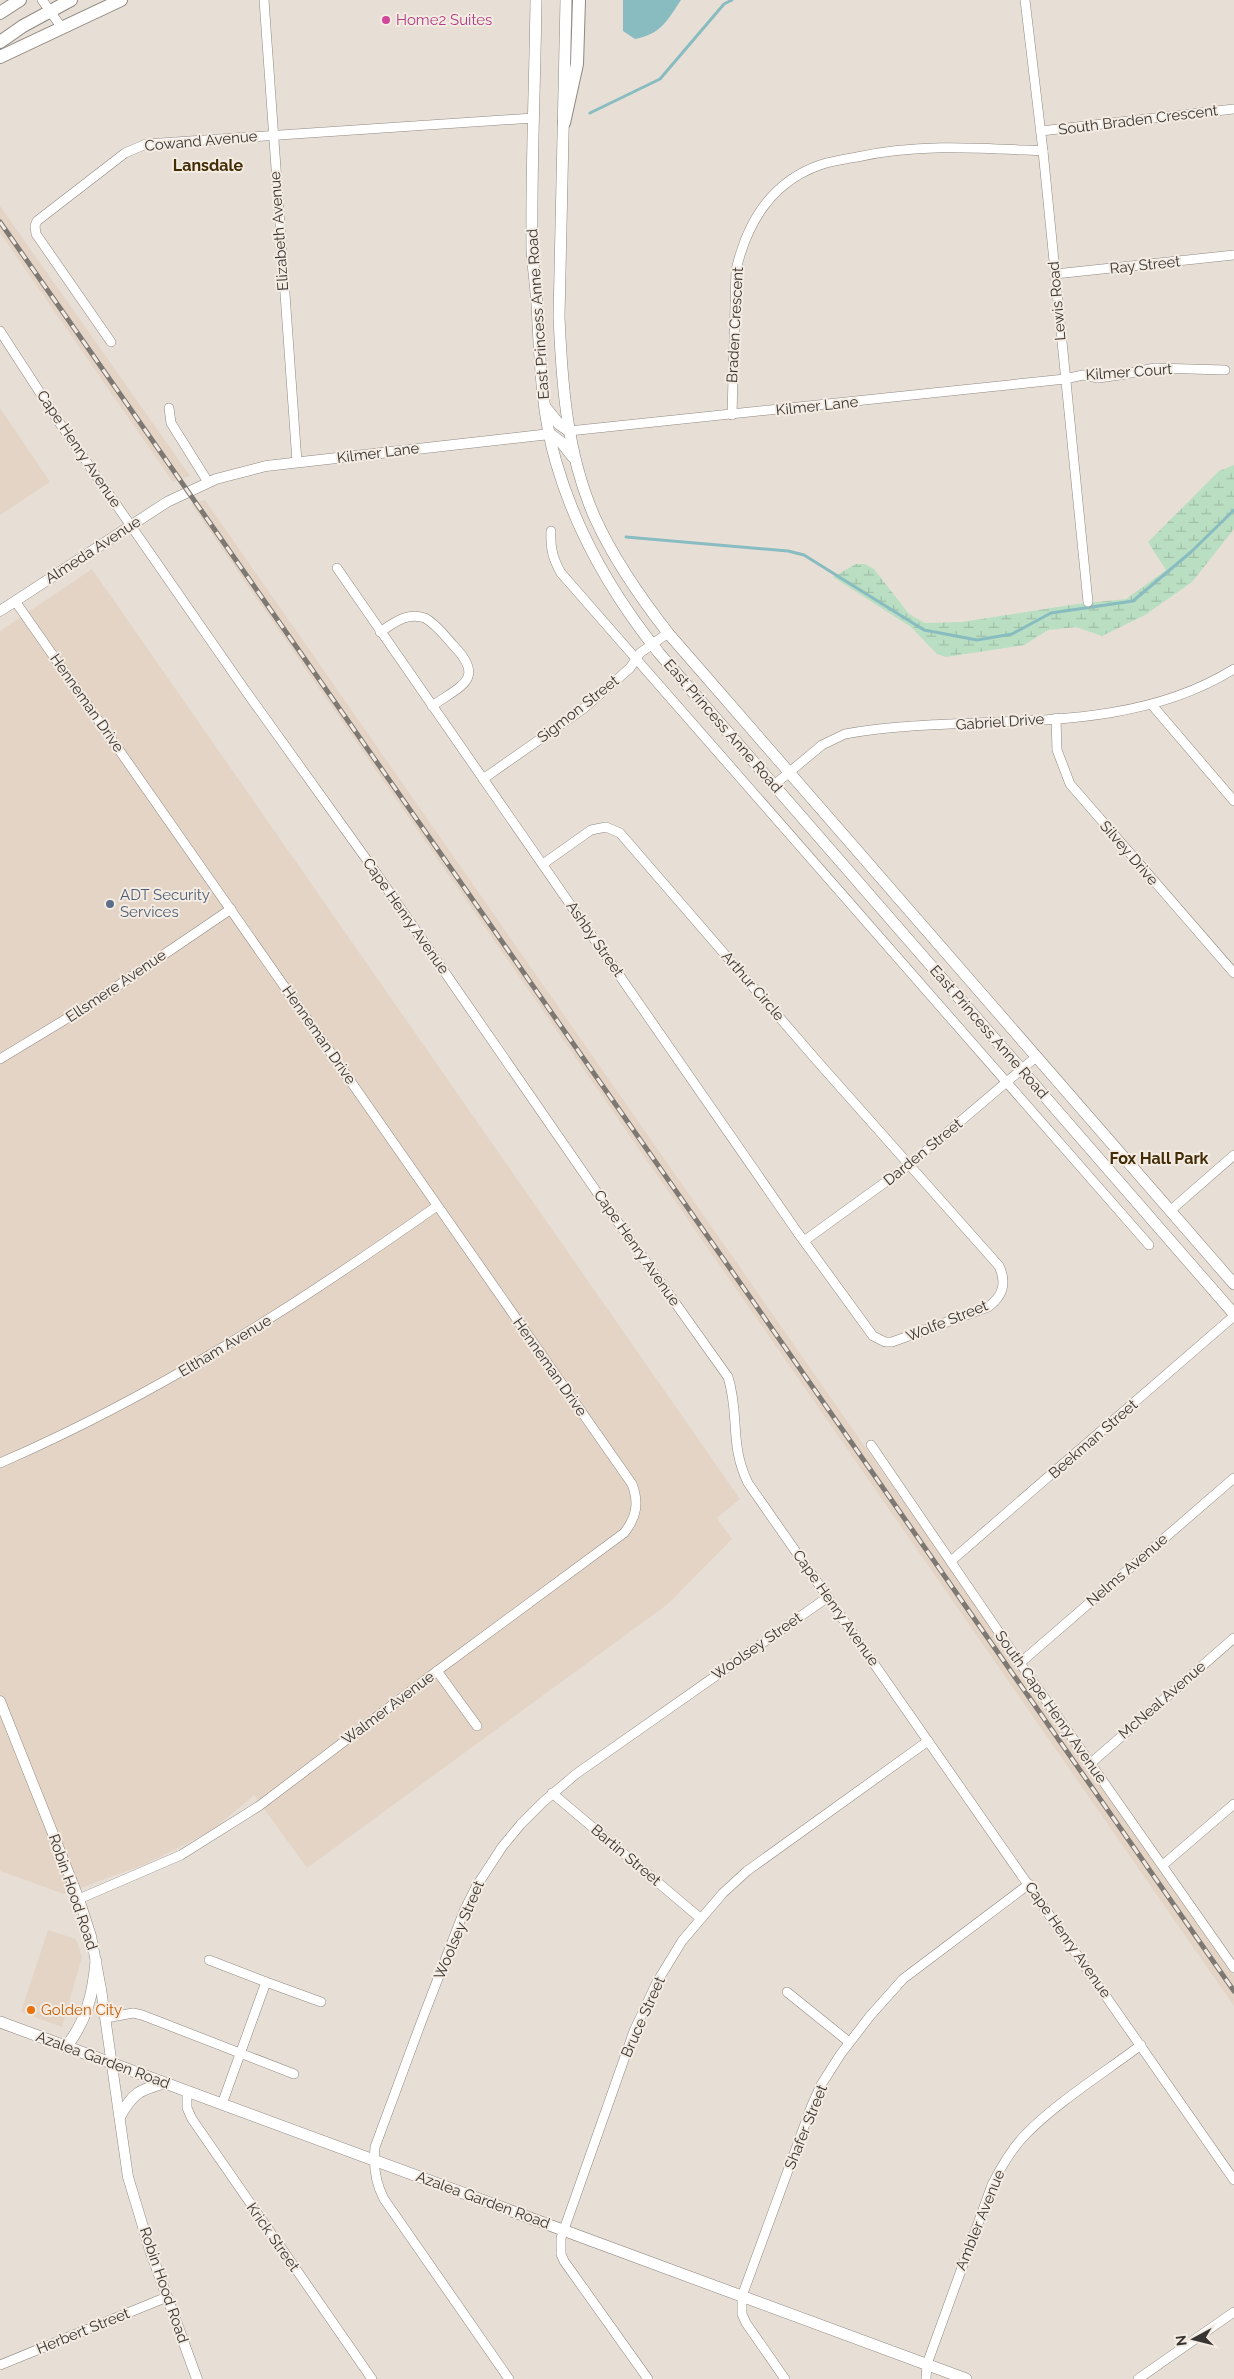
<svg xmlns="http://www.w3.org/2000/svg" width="1234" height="2379" font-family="Raleway,sans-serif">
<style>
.built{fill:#e3d4c6}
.wetland{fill:url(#wetland-marsh)}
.water{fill:#88bcc1}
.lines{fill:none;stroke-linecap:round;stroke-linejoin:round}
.stream{stroke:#88bcc1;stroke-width:3}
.minor-casing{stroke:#908880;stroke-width:10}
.tertiary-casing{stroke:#908880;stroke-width:11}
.secondary-casing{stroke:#908880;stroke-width:12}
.primary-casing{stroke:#908880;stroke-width:14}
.minor{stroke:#fff;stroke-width:9}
.tertiary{stroke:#fff;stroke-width:10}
.secondary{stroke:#fff;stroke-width:11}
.primary{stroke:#fff;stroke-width:12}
.rail-casing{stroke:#7e7873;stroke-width:5}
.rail{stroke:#f4ece3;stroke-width:3;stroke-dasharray:9;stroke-linecap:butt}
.hotel-dot{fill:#d1479c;stroke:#f4ece3;stroke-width:2}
.service-dot{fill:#5c6f8a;stroke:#f4ece3;stroke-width:2}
.food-dot{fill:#e8710a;stroke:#f4ece3;stroke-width:2}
.labels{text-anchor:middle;stroke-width:4;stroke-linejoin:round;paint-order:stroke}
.hotel-label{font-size:15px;fill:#b23c85;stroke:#f4ece3;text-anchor:start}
.street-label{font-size:15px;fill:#383431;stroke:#f4ece3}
.service-label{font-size:15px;fill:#4e5e75;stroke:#f4ece3;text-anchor:start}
.food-label{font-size:15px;fill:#c56008;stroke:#f4ece3;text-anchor:start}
.neighbourhood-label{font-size:16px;font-weight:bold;fill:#422c06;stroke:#f4ece3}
</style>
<defs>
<pattern id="wetland-marsh" width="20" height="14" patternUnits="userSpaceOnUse" patternTransform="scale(1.25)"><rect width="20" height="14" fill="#b9dec2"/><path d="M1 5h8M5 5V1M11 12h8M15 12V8" fill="none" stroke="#a0bfa7"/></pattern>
</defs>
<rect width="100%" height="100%" fill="#e7dfd6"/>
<!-- built -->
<g class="built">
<polygon points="0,206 190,476 173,482 0,233"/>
<polygon points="0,408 50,482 0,515"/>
<polygon points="205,500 1234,1976 1234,2006 191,504"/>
<polygon points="92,569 740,1499 717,1518 732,1539 668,1604 307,1868 254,1795 213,1830 146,1864 64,1894 0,1871 0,631"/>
<polygon points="48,1930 76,1939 82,1957 62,2027 21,2012"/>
</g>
<!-- wetland -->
<polygon class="wetland" points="1234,465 1234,529 1192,582 1145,615 1102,636 1076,627 1048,630 1024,645 946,657 937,654 911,627 833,577 856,564 865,564 874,569 909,614 925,623 962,622 1077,604 1126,599 1166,570 1148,542 1219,471"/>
<!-- water -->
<path class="water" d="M 623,0 L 681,0 C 667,21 661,34 635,39 L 623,31 Z"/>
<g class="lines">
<!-- stream -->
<g class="stream">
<polyline points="590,113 660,79 724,4 732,0"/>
<polyline points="626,537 788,551 804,555 924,630 977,640 1012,634 1051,613 1133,601 1191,552 1234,510"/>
</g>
<defs>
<g id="minor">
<polyline points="42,0 62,28"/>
<polyline points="264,0 297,462"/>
<polyline points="1025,0 1043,151 1088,602"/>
<polyline points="1041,131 1234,109"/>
<polyline points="1055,274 1234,255"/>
<path d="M 0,331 L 61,425 L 245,690 L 372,867 L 612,1214 L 728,1377 C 740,1415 729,1444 748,1483 L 1234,2180"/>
<polyline points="111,342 36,234 35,226 37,221 125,153 146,144 534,118"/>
<polyline points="169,408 171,423 208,482"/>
<path d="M 732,415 L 736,270 C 747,223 771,182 820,165 C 832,161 845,159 857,157 C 919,143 981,148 1043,151"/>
<polyline points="569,431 1065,379 1083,375 1098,378 1120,375 1155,368 1225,370"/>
<path d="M 551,531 C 550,548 553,559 561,573 L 1149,1245"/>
<path d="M 337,568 L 798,1233 L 873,1336 L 885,1342 L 892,1342 L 988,1307 C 1003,1296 1007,1283 999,1266 L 818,1062 L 620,833 L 606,827 L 591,830 L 543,864"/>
<path d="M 15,601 L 632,1484 C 639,1502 637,1517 624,1533 L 437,1671 L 259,1806 L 181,1855 L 79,1899"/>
<path d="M 380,632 C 395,622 407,612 425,618 C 436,624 444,635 453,645 C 486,679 462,685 432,706"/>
<polyline points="1152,705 1234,801"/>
<polyline points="1056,718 1057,750 1070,784 1234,973"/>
<polyline points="483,779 583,709 630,668 640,653 668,633"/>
<path d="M 774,785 L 822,745 L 845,734 C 974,711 1118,741 1234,669"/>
<polyline points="0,1059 94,1002 231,909"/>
<polyline points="1170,1211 1234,1155"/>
<polyline points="804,1241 909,1165 1036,1057"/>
<polyline points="871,1445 1020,1663 1234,1968"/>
<path d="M 0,1463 C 157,1395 298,1304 437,1206"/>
<polyline points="951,1561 1234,1316"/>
<polyline points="1020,1663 1234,1478"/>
<polyline points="437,1671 477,1726"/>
<polyline points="1091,1763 1234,1638"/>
<polyline points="552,1793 700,1918"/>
<polyline points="1163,1865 1234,1804"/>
<polyline points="209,1960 266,1982"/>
<polyline points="787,1992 849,2042"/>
<polyline points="106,2018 133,2013 142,2015 294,2074"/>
<polyline points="187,2091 187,2108 192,2119 372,2379"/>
<polyline points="222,2104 266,1982 321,2002"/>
<polyline points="0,2365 167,2297"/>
<path d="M 509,2379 L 384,2199 C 375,2182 373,2166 375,2147 L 422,2020 L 464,1911 L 476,1887 L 502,1847 L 521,1824 L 543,1802 L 576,1774 L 828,1597"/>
<polyline points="648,2379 564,2261 561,2254 561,2238 634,2031 657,1982 682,1941 723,1893 747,1871 928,1741"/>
<polyline points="785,2379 746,2323 742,2314 742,2296 812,2105 821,2085 840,2055 870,2016 903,1979 1029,1884"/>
<path d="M 926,2379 L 927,2364 L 992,2185 C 1001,2167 1011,2149 1026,2134 C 1056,2103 1105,2072 1141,2045"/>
<polyline points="1138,2379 1234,2312"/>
</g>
<g id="tertiary">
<polyline points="0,611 167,502 216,479 266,466 550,434"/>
<polyline points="0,1701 79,1899 91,1936 101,1989 128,2177 150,2250 197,2379"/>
</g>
<g id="secondary">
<path d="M 536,0 C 535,83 531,166 532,249 C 533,268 536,287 537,305 C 540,358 541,411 556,462 C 576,532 614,597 659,653 L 1234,1314"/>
<path d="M 566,0 L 559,317 C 562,386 567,455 595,518 C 614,560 640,597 668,633 L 1234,1284"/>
<polyline points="546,408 559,424 569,431"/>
<polyline points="550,434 562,443 573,457"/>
<polyline points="0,2022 966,2379"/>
<path d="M 66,2047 C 87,2020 93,1994 96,1961"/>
<path d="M 120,2116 C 133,2093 139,2090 164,2083"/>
</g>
<g id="primary">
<polyline points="0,13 20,0"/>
<polyline points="0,42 23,26 71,0"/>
<polyline points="0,57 121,0"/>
<polyline points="564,123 577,64 579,0"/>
</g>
</defs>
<!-- minor casing -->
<use href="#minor" class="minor-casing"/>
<!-- tertiary casing -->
<use href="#tertiary" class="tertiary-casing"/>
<!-- secondary casing -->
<use href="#secondary" class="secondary-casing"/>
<!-- primary casing -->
<use href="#primary" class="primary-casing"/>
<!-- minor -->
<use href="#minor" class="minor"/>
<!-- tertiary -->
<use href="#tertiary" class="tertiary"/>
<!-- secondary -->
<use href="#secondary" class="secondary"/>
<!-- primary -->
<use href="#primary" class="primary"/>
<defs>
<polyline id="rail" points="0,222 1234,1991"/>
</defs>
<!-- rail casing -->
<use href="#rail" class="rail-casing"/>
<!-- rail -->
<use href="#rail" class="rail"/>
</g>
<!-- markers -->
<circle class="hotel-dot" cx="386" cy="20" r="5"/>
<circle class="service-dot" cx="110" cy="904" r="5"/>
<circle class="food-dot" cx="31" cy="2010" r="5"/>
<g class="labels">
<!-- hotel labels -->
<g class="hotel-label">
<text x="396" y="25">Home2 Suites</text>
</g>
<!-- street labels -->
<g class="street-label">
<text transform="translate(1138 120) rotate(-7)" y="5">South Braden Crescent</text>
<text transform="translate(201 141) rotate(-5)" y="5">Cowand Avenue</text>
<text transform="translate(279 231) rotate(-94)" y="5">Elizabeth Avenue</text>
<text transform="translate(1145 265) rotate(-6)" y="5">Ray Street</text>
<text transform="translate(1057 301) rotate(-95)" y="5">Lewis Road</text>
<text transform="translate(538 314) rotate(-94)" y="5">East Princess Anne Road</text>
<text transform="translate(735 325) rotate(-87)" y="5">Braden Crescent</text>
<text transform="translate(1129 372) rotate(-4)" y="5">Kilmer Court</text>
<text transform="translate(817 406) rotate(-6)" y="5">Kilmer Lane</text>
<text transform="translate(79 449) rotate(56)" y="5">Cape Henry Avenue</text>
<text transform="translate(378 453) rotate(-7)" y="5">Kilmer Lane</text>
<text transform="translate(93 550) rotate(-33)" y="5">Almeda Avenue</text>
<text transform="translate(87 703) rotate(55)" y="5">Henneman Drive</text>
<text transform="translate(578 709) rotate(-38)" y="5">Sigmon Street</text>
<text transform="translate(1000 722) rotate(-4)" y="5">Gabriel Drive</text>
<text transform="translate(723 726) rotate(49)" y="5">East Princess Anne Road</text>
<text transform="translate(1129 853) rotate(49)" y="5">Silvey Drive</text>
<text transform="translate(406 916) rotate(55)" y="5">Cape Henry Avenue</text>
<text transform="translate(595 939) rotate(55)" y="5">Ashby Street</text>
<text transform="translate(116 986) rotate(-34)" y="5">Ellsmere Avenue</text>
<text transform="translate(753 986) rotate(49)" y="5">Arthur Circle</text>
<text transform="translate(989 1032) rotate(49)" y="5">East Princess Anne Road</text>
<text transform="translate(319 1035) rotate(55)" y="5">Henneman Drive</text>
<text transform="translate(923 1152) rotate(-39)" y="5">Darden Street</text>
<text transform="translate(637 1248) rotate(55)" y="5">Cape Henry Avenue</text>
<text transform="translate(947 1321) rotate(-22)" y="5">Wolfe Street</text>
<text transform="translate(225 1346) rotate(-31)" y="5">Eltham Avenue</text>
<text transform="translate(550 1367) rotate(55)" y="5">Henneman Drive</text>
<text transform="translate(1093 1439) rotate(-41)" y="5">Beekman Street</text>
<text transform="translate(1127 1570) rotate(-41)" y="5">Nelms Avenue</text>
<text transform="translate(836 1608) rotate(55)" y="5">Cape Henry Avenue</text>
<text transform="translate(757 1646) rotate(-35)" y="5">Woolsey Street</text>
<text transform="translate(1162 1700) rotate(-41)" y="5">McNeal Avenue</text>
<text transform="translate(1051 1707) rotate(55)" y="5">South Cape Henry Avenue</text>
<text transform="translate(388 1708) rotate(-37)" y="5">Walmer Avenue</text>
<text transform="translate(626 1855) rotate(40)" y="5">Bartin Street</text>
<text transform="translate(73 1892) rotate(71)" y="5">Robin Hood Road</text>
<text transform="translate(459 1930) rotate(-67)" y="5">Woolsey Street</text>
<text transform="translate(1068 1940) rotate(55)" y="5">Cape Henry Avenue</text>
<text transform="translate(643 2017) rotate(-66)" y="5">Bruce Street</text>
<text transform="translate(103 2060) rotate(20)" y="5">Azalea Garden Road</text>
<text transform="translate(806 2127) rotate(-68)" y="5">Shafer Street</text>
<text transform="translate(483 2200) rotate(20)" y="5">Azalea Garden Road</text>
<text transform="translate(980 2220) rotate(-68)" y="5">Ambler Avenue</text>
<text transform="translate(273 2237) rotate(55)" y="5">Krick Street</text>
<text transform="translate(164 2285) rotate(71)" y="5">Robin Hood Road</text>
<text transform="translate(83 2331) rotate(-22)" y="5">Herbert Street</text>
</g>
<!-- service labels -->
<g class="service-label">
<text x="120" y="900">ADT Security<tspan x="120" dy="17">Services</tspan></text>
</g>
<!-- food labels -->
<g class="food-label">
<text x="41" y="2015">Golden City</text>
</g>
<!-- neighbourhood labels -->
<g class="neighbourhood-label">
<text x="208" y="171">Lansdale</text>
<text x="1159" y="1164">Fox Hall Park</text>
</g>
</g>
<!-- north arrow -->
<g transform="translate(1194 2339) rotate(263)" stroke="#f4ece3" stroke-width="4" paint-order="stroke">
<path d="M0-4L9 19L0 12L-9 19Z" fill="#383431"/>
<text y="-8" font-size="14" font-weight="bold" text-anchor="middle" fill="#383431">N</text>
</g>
</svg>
